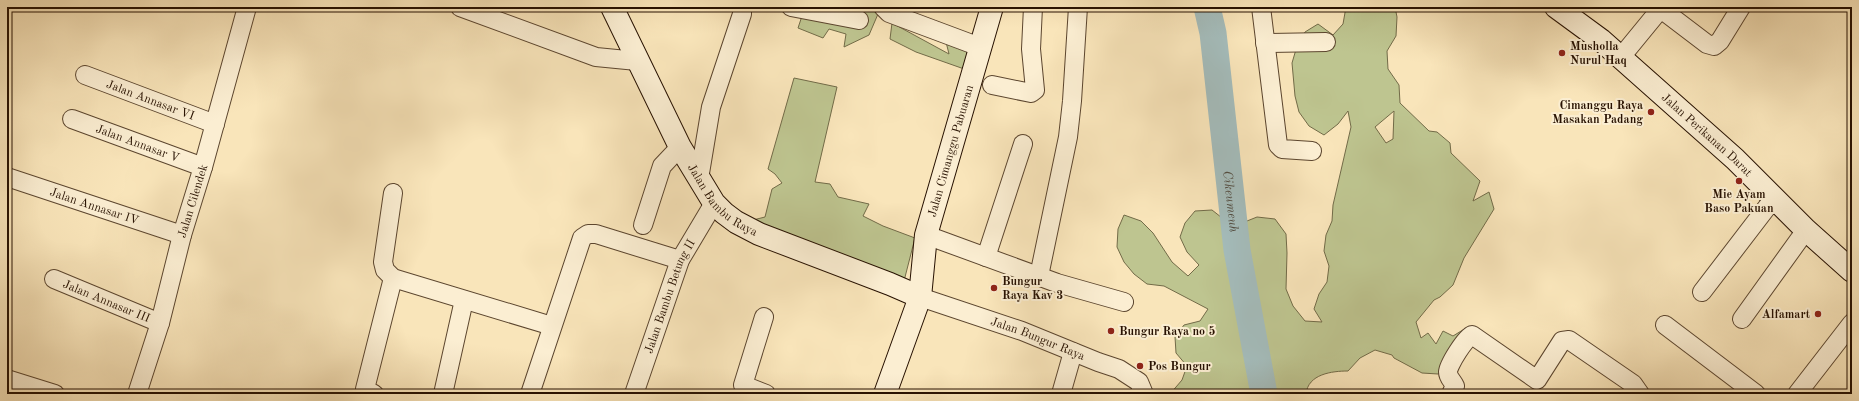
<svg xmlns="http://www.w3.org/2000/svg" width="1859" height="401" font-family="'Old Standard TT',serif">
<style>
.green{fill:#bec590;stroke:#726b48;fill-rule:evenodd}
.lines{fill:none;stroke-linecap:round;stroke-linejoin:round}
.river{stroke:#a4bcbb;stroke-width:27}
.street-casing{stroke:#5c462f;stroke-width:20}
.secondary-casing{stroke:#271101;stroke-width:24}
.street{stroke:#fbeed2;stroke-width:18}
.secondary{stroke:#fbeed2;stroke-width:22}
.poi-dot{fill:#8f2418;stroke:#fbeed2;stroke-width:1.5}
.labels{text-anchor:middle;stroke-width:4;stroke-linejoin:round;paint-order:stroke}
.poi-label{font-size:12px;font-weight:bold;fill:#271101;stroke:#fbeed2;text-anchor:start}
.street-label{font-size:12px;fill:#271101;stroke:#fbeed2}
.water-label{font-size:13px;font-style:italic;fill:#534d42;stroke:#fbeed2}
</style>
<rect width="100%" height="100%" fill="#f9e5ba"/>
<filter id="stains"><feTurbulence type="fractalNoise" baseFrequency=".005" numOctaves="4"/><feColorMatrix values="0 0 0 0 .2 0 0 0 0 .09 0 0 0 0 .02 0 0 0 .5 -.17"/></filter>
<radialGradient id="worn" r=".72"><stop offset=".6" stop-color="#630" stop-opacity="0"/><stop offset="1" stop-color="#630" stop-opacity=".3"/></radialGradient>
<!-- green -->
<g class="green">
<polygon points="805,7 881,7 869,35 844,47 846,34 829,29 823,38 798,28"/>
<path d="M 1346,7 L 1395,7 L 1397,17 L 1396,36 L 1387,51 L 1388,69 L 1399,85 L 1400,103 L 1429,131 L 1437,132 L 1450,143 L 1451,153 L 1480,181 L 1473,201 L 1489,192 L 1494,209 L 1464,258 L 1453,285 L 1440,297 L 1434,300 L 1416,322 L 1421,338 L 1428,333 L 1436,344 L 1443,331 L 1453,336 L 1466,328 L 1464,355 L 1454,369 L 1438,374 L 1422,373 L 1394,358 L 1392,355 L 1375,350 L 1360,358 L 1348,371 C 1332,371 1308,374 1306,394 L 1170,394 L 1182,380 L 1187,366 L 1176,353 L 1175,337 L 1184,325 L 1200,321 L 1208,309 L 1164,286 L 1147,284 L 1134,274 L 1124,262 L 1117,247 L 1118,229 L 1124,215 L 1141,221 L 1153,233 L 1172,262 L 1188,276 L 1199,265 L 1187,252 L 1180,237 L 1185,223 L 1195,211 L 1212,210 L 1226,221 L 1242,223 L 1257,217 L 1275,219 L 1286,234 L 1287,253 L 1286,289 L 1293,306 L 1305,321 L 1322,322 L 1314,309 L 1319,294 L 1327,282 L 1329,266 L 1324,251 L 1326,235 L 1332,221 L 1333,205 L 1351,127 L 1348,111 L 1338,124 L 1324,135 L 1309,126 L 1299,112 L 1295,96 L 1292,63 L 1297,46 L 1305,32 L 1318,24 L 1333,35 L 1343,24 ZM 1394,111 L 1393,139 L 1386,143 L 1375,127 Z"/>
<polygon points="892,23 949,54 945,38 975,49 967,70 916,52 890,39"/>
<polygon points="794,78 837,87 815,182 830,184 838,197 869,204 863,216 883,226 915,238 904,281 737,224 765,217 772,189 782,183 775,174 768,169"/>
</g>
<g class="lines">
<!-- river -->
<path class="river" id="s1" d="M 1207,7 L 1213,33 L 1237,250 L 1264,394"/>
<defs>
<g id="street">
<polyline points="460,7 596,57 637,61"/>
<polyline points="791,7 859,20"/>
<polyline points="883,7 889,13 980,47"/>
<polyline points="1261,7 1278,145 1282,149 1312,151"/>
<polyline points="1661,9 1707,44 1714,46 1720,41 1741,7"/>
<polyline points="1265,43 1326,42"/>
<polyline points="1621,57 1662,7"/>
<path id="s2" d="M 85,75 L 215,124"/>
<polyline points="992,85 1031,93 1035,90 1031,49 1033,7"/>
<path id="s3" d="M 72,119 L 203,167"/>
<path id="s4" d="M 7,177 L 182,235"/>
<polyline points="699,179 711,107 742,14 742,7"/>
<polyline points="393,193 383,262 385,270 393,278 552,326"/>
<polyline points="643,225 662,166 680,147"/>
<polyline points="926,235 1057,283 1124,302"/>
<polyline points="986,257 1023,144"/>
<polyline points="1039,276 1068,137 1072,101 1078,7"/>
<path id="s5" d="M 54,279 L 160,323"/>
<polyline points="1702,292 1774,198"/>
<path id="s6" d="M 920,297 L 1022,331 L 1098,362 L 1119,369 L 1139,382 L 1144,394"/>
<polyline points="764,317 743,385 766,394"/>
<polyline points="1742,319 1806,230"/>
<polyline points="1665,325 1756,394"/>
<polyline points="7,379 55,394"/>
<path id="s7" d="M 137,394 L 160,323 L 182,235 L 203,167 L 247,7"/>
<polyline points="374,394 365,389 393,278"/>
<polyline points="443,394 464,300"/>
<polyline points="530,394 582,238 588,234 596,234 680,260"/>
<path id="s8" d="M 634,394 L 680,260 L 714,203"/>
<polyline points="1061,394 1073,352"/>
<path d="M 1451,394 L 1455,386 C 1453,381 1448,378 1448,372 C 1448,365 1466,337 1472,335 L 1537,380 L 1562,341 L 1569,340 L 1633,384 L 1640,394"/>
<polyline points="1797,394 1852,323"/>
</g>
<g id="secondary">
<path id="s9" d="M 612,7 L 680,147 L 714,203 L 724,213 L 736,222 L 759,234 L 890,284 L 920,297"/>
<path id="s10" d="M 1556,7 L 1601,40 L 1735,159 L 1806,230 L 1852,271"/>
<path id="s11" d="M 885,394 L 920,297 L 926,235 L 992,7"/>
</g>
</defs>
<!-- street casing -->
<use href="#street" class="street-casing"/>
<!-- secondary casing -->
<use href="#secondary" class="secondary-casing"/>
<!-- street -->
<use href="#street" class="street"/>
<!-- secondary -->
<use href="#secondary" class="secondary"/>
</g>
<!-- markers -->
<g class="poi-dot">
<circle cx="1562" cy="53" r="4"/>
<circle cx="1651" cy="112" r="4"/>
<circle cx="1739" cy="181" r="4"/>
<circle cx="994" cy="288" r="4"/>
<circle cx="1818" cy="314" r="4"/>
<circle cx="1111" cy="331" r="4"/>
<circle cx="1140" cy="366" r="4"/>
</g>
<g class="labels">
<!-- poi labels -->
<g class="poi-label">
<text x="1570" y="50">Musholla<tspan x="1570" dy="14">Nurul Haq</tspan></text>
<text x="1643" y="109" text-anchor="end">Cimanggu Raya<tspan x="1643" dy="14">Masakan Padang</tspan></text>
<text x="1739" y="198" text-anchor="middle">Mie Ayam<tspan x="1739" dy="14">Baso Pakuan</tspan></text>
<text x="1002" y="285">Bungur<tspan x="1002" dy="14">Raya Kav 3</tspan></text>
<text x="1810" y="318" text-anchor="end">Alfamart</text>
<text x="1119" y="335">Bungur Raya no 5</text>
<text x="1148" y="370">Pos Bungur</text>
</g>
<!-- street labels -->
<g class="street-label">
<text dy="4" stroke="none"><textPath href="#s2" startOffset="70">Jalan Annasar VI</textPath></text>
<text dy="4" stroke="none"><textPath href="#s10" startOffset="198">Jalan Perikanan Darat</textPath></text>
<text dy="4" stroke="none"><textPath href="#s3" startOffset="70">Jalan Annasar V</textPath></text>
<text dy="4" stroke="none"><textPath href="#s11" startOffset="253">Jalan Cimanggu Pabuaran</textPath></text>
<text dy="4" stroke="none"><textPath href="#s9" startOffset="225">Jalan Bambu Raya</textPath></text>
<text dy="4" stroke="none"><textPath href="#s7" startOffset="201">Jalan Cilendek</textPath></text>
<text dy="4" stroke="none"><textPath href="#s4" startOffset="92">Jalan Annasar IV</textPath></text>
<text dy="4" stroke="none"><textPath href="#s8" startOffset="104">Jalan Bambu Betung II</textPath></text>
<text dy="4" stroke="none"><textPath href="#s5" startOffset="57">Jalan Annasar III</textPath></text>
<text dy="4" stroke="none"><textPath href="#s6" startOffset="125">Jalan Bungur Raya</textPath></text>
</g>
<!-- water labels -->
<g class="water-label">
<text dy="5" stroke="none"><textPath href="#s1" startOffset="196">Cikeumeuh</textPath></text>
</g>
</g>
<!-- margin -->
<rect width="1859" height="401" fill="none" stroke="#f9e5ba" stroke-width="24"/>
<rect x="8" y="8" width="1843" height="385" fill="none" stroke="#271101" stroke-width="2"/>
<rect x="12" y="12" width="1835" height="377" fill="none" stroke="#271101"/>
<rect width="100%" height="100%" filter="url(#stains)"/>
<rect width="100%" height="100%" fill="url(#worn)"/>
</svg>
